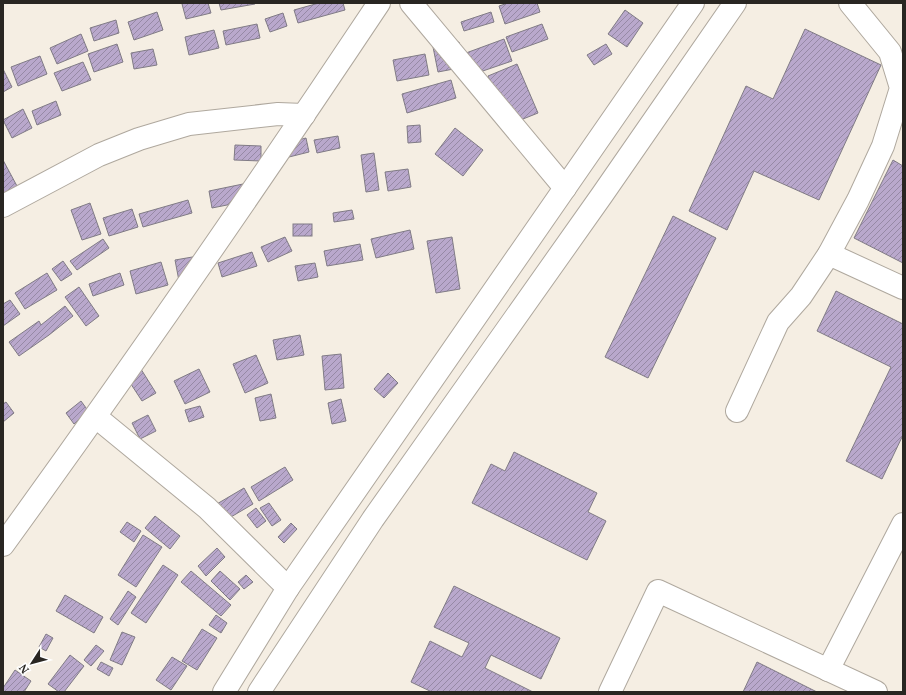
<svg xmlns="http://www.w3.org/2000/svg" width="906" height="695" font-family="'PT Serif',serif">
<style>
.building{fill:url(#building-hatch);stroke:#807b85}
.lines{fill:none;stroke-linecap:round;stroke-linejoin:round}
.minor-casing{stroke:#afa89e;stroke-width:24}
.minor{stroke:#fff;stroke-width:22}
</style>
<defs>
<pattern id="building-hatch" width="6" height="6" patternUnits="userSpaceOnUse"><rect width="6" height="6" fill="#b9a8cc"/><path d="M-1 1l2-2M0 6l6-6M5 7l2-2" fill="none" stroke="#9689a5"/></pattern>
</defs>
<rect width="100%" height="100%" fill="#f5eee3"/>
<!-- building -->
<g class="building">
<polygon points="185,3 208,3 211,13 186,19 182,4"/>
<polygon points="219,3 255,3 255,4 221,10"/>
<polygon points="319,3 343,3 345,10 298,23 294,10"/>
<polygon points="508,3 537,3 540,12 505,24 499,6"/>
<polygon points="625,10 643,23 627,47 608,34"/>
<polygon points="157,12 163,30 134,40 128,22"/>
<polygon points="491,12 494,22 464,31 461,22"/>
<polygon points="283,13 287,26 270,32 265,19"/>
<polygon points="116,20 119,33 94,41 90,28"/>
<polygon points="257,24 260,38 226,45 223,31"/>
<polygon points="542,24 548,39 512,52 506,37"/>
<polygon points="805,29 881,65 819,200 754,171 727,230 689,211 746,86 773,99"/>
<polygon points="214,30 219,48 189,55 185,37"/>
<polygon points="81,34 88,51 57,64 50,48"/>
<polygon points="504,39 512,61 474,74 466,53"/>
<polygon points="459,42 464,67 438,72 433,47"/>
<polygon points="117,44 123,62 94,72 88,54"/>
<polygon points="606,44 612,54 594,65 587,55"/>
<polygon points="153,49 157,65 134,69 131,53"/>
<polygon points="425,54 429,75 397,81 393,60"/>
<polygon points="40,56 47,74 18,86 11,67"/>
<polygon points="83,62 91,80 62,91 54,73"/>
<polygon points="517,64 538,113 508,125 488,76"/>
<polygon points="3,69 12,87 3,92"/>
<polygon points="451,80 456,98 407,113 402,94"/>
<polygon points="56,101 61,115 37,125 32,111"/>
<polygon points="23,109 32,128 12,138 3,120"/>
<polygon points="420,125 421,142 408,143 407,126"/>
<polygon points="455,128 483,150 463,176 435,154"/>
<polygon points="338,136 340,148 317,153 314,140"/>
<polygon points="306,138 309,152 285,158 282,144"/>
<polygon points="235,145 261,146 261,161 234,160"/>
<polygon points="374,153 379,190 366,192 361,155"/>
<polygon points="3,160 17,186 3,194"/>
<polygon points="893,160 903,166 903,263 854,238"/>
<polygon points="408,169 411,187 388,191 385,172"/>
<polygon points="243,184 247,201 212,208 209,191"/>
<polygon points="188,200 192,213 143,227 139,214"/>
<polygon points="90,203 101,234 82,240 71,210"/>
<polygon points="132,209 138,227 109,236 103,218"/>
<polygon points="352,210 354,219 334,222 333,213"/>
<polygon points="673,216 716,238 648,378 605,357"/>
<rect x="293" y="224" width="19" height="12"/>
<polygon points="410,230 414,249 376,258 371,239"/>
<polygon points="285,237 292,251 268,262 261,247"/>
<polygon points="452,237 460,289 436,293 427,241"/>
<polygon points="103,239 109,248 77,270 70,261"/>
<polygon points="360,244 363,260 327,266 324,251"/>
<polygon points="252,252 257,266 222,277 218,263"/>
<polygon points="204,255 208,275 179,281 175,260"/>
<polygon points="63,261 72,274 61,281 52,269"/>
<polygon points="161,262 168,285 136,294 130,271"/>
<polygon points="315,263 318,277 298,281 295,266"/>
<polygon points="47,273 57,290 25,309 15,293"/>
<polygon points="120,273 124,285 93,296 89,284"/>
<polygon points="79,287 99,316 86,326 65,297"/>
<polygon points="836,291 903,324 903,435 882,479 846,461 891,367 817,331"/>
<polygon points="10,300 20,314 3,326 3,304"/>
<polygon points="65,306 73,316 49,335 19,356 9,342 39,321 41,325"/>
<polygon points="300,335 304,355 277,360 273,340"/>
<polygon points="341,354 344,388 325,390 322,356"/>
<polygon points="256,355 268,383 245,393 233,364"/>
<polygon points="139,366 156,393 142,401 125,375"/>
<polygon points="199,369 210,392 185,404 174,381"/>
<polygon points="388,373 398,383 384,398 374,389"/>
<polygon points="271,394 276,418 260,421 255,398"/>
<polygon points="341,399 346,421 332,424 328,403"/>
<polygon points="81,401 89,412 74,424 66,413"/>
<polygon points="6,402 14,413 3,422 3,404"/>
<polygon points="200,406 204,417 189,422 185,410"/>
<polygon points="148,415 156,431 140,439 132,423"/>
<polygon points="514,452 597,493 588,512 606,521 587,560 472,503 491,464 505,471"/>
<polygon points="285,467 293,480 259,501 251,487"/>
<polygon points="244,488 253,504 219,524 210,508"/>
<polygon points="269,503 281,520 272,526 260,508"/>
<polygon points="256,508 266,521 257,528 247,515"/>
<polygon points="155,516 180,536 170,549 145,528"/>
<polygon points="127,522 141,531 134,542 120,532"/>
<polygon points="291,523 297,529 284,543 278,537"/>
<polygon points="143,535 162,547 136,587 118,575"/>
<polygon points="217,548 225,557 206,576 198,566"/>
<polygon points="163,565 178,575 146,623 131,613"/>
<polygon points="191,571 231,605 221,616 181,582"/>
<polygon points="220,571 240,589 230,600 211,581"/>
<polygon points="246,575 253,582 244,589 238,582"/>
<polygon points="454,586 560,638 541,679 491,655 485,668 533,692 432,692 411,682 430,641 462,657 469,643 434,627"/>
<polygon points="128,591 136,597 118,625 110,619"/>
<polygon points="65,595 103,617 94,633 56,611"/>
<polygon points="216,615 227,623 221,633 209,625"/>
<polygon points="202,629 217,638 197,670 182,661"/>
<polygon points="122,632 135,637 122,665 110,660"/>
<polygon points="46,634 53,638 46,651 39,647"/>
<polygon points="96,645 104,651 91,666 84,660"/>
<polygon points="70,655 84,666 64,692 59,692 48,684"/>
<polygon points="172,657 187,666 171,690 156,680"/>
<polygon points="101,662 113,668 109,676 97,669"/>
<polygon points="757,662 817,692 743,692"/>
<polygon points="15,670 31,681 24,692 3,692 3,688"/>
</g>
<g class="lines">
<defs>
<g id="minor">
<polyline points="411,3 565,188"/>
<polyline points="3,206 99,155 139,139 189,124 278,114 304,115"/>
<polyline points="829,254 903,288"/>
<polyline points="737,411 778,322 801,296 829,254 858,200 883,146 901,88 890,52 850,3"/>
<polyline points="96,417 207,508 288,588"/>
<path d="M 3,545 C 132,367 257,186 379,3"/>
<polyline points="828,670 903,524"/>
<polyline points="224,692 288,588 693,3"/>
<polyline points="259,692 373,519 602,195 735,3"/>
<polyline points="610,692 658,591 876,692"/>
</g>
</defs>
<!-- minor casing -->
<use href="#minor" class="minor-casing"/>
<!-- minor -->
<use href="#minor" class="minor"/>
</g>
<!-- border -->
<rect width="906" height="695" fill="none" stroke="#292622" stroke-width="8"/>
<!-- north arrow -->
<g transform="translate(32 663) rotate(234)" stroke="#ffffff" stroke-width="3" paint-order="stroke">
<path d="M0-3L7 15L0 10L-7 15Z" fill="#292622"/>
<text y="-6" font-size="11" font-weight="bold" text-anchor="middle" fill="#292622">N</text>
</g>
</svg>
